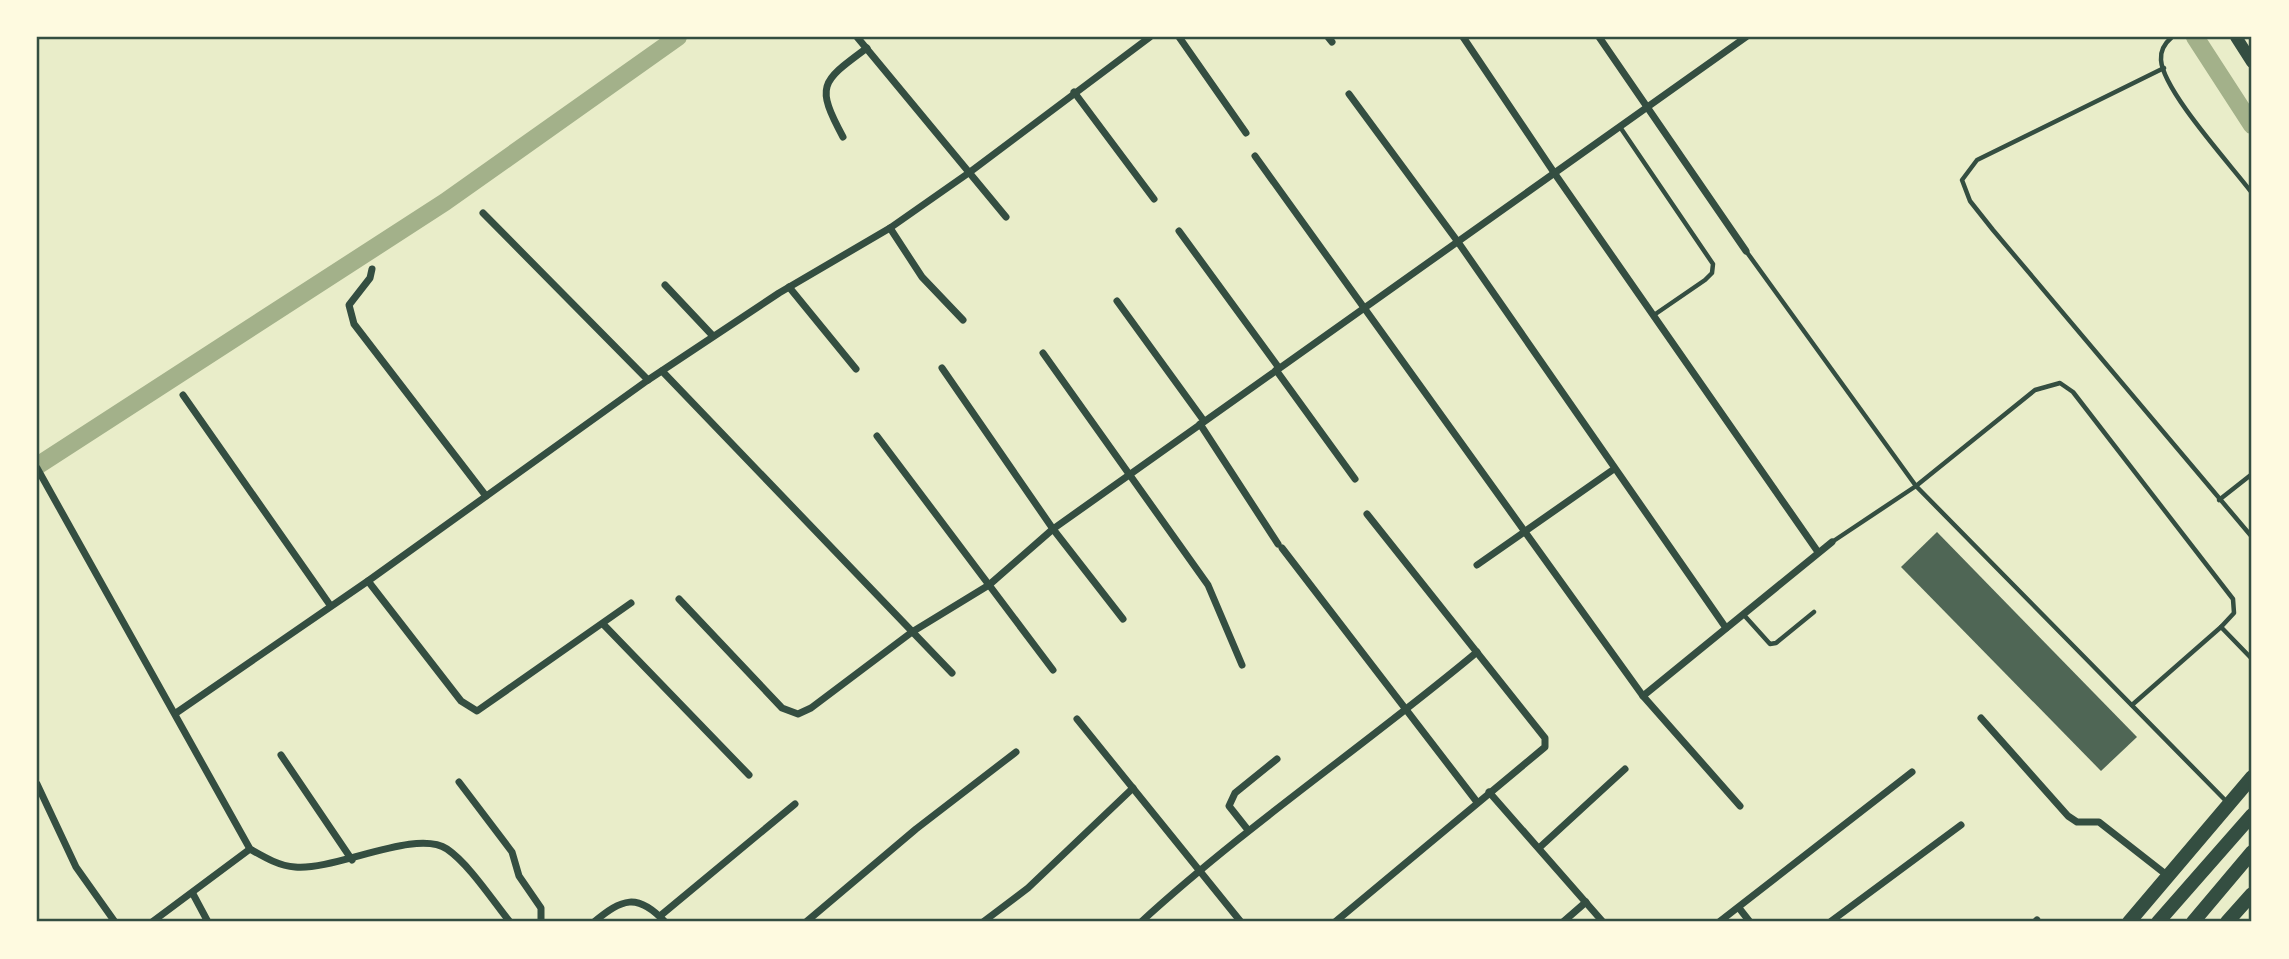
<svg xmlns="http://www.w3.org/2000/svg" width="2289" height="959" font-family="'Fira Sans',sans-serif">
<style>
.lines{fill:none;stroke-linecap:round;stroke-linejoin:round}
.canal{stroke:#a3b18a;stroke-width:18}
.building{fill:#4f6655}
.service{stroke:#344e41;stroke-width:4.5}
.minor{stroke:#344e41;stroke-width:7}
.tertiary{stroke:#344e41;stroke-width:12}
.primary{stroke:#344e41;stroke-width:14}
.neatline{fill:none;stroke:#344e41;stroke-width:2.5}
</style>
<rect width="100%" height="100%" fill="#e9edc9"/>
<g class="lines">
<!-- canal -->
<g class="canal">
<polyline points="2195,37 2252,125"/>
<polyline points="37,466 445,202 678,37"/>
</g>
</g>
<!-- building -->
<polygon class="building" points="1937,532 2137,737 2101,771 1901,567"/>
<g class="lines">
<!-- service -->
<g class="service">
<path d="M 2172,37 C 2165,43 2160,50 2161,60 C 2163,91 2231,165 2252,193"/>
<polyline points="2164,68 1977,160 1962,180 1970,201 1993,230 2252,537"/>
<polyline points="1620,127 1713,264 1712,273 1705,280 1654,315"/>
<polyline points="1746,251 1916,486 2226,801"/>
<polyline points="2219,500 2252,474"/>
<polyline points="1832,542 1916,486 2035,390 2060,383 2073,392 2233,599 2234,613 2221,627 2132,705"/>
<polyline points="1743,614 1770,644 1776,643 1814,612"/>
<polyline points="2221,627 2252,659"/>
</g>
<!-- minor -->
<g class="minor">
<polyline points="857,37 1006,217"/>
<polyline points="1179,37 1246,133"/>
<polyline points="1328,37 1332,42"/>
<polyline points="1463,37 1555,174 1818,552"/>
<polyline points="1599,37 1746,251"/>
<polyline points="1074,92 1154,199"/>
<polyline points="1349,94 1458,242 1726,628"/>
<path d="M 843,137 C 815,85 821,82 867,48"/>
<polyline points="1255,156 1643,696 1740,806"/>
<polyline points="483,213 648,380"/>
<polyline points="890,228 922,277 963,320"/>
<polyline points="1179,231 1279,368"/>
<polyline points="372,269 370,278 349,305 354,324 486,496"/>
<polyline points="665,285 713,336"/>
<polyline points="789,287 856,369"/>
<polyline points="1117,301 1204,421"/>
<polyline points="1043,353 1208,585 1242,665"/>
<polyline points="942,368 1053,529 1123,619"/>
<polyline points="1276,370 1355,479"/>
<polyline points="662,371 952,673"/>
<polyline points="183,395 330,605"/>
<polyline points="1200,424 1278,544"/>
<polyline points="877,436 1053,670"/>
<path d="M 37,468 L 250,849 C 264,857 279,866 295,867 C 335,871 416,828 447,849 C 469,864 493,901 510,922"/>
<polyline points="1282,548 1477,802"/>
<polyline points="1477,565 1614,469"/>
<polyline points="368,581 461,701 477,711 631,603"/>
<polyline points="679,599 782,708 798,714 811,708 912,632 989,585 1053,529 1746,37"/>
<polyline points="603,624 749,775"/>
<polyline points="1643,696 1832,542"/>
<polyline points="176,713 368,581 648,380 779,293 890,228 970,172 1150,37"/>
<polyline points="1981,718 2068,816 2077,822 2099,822 2168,876"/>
<polyline points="1077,719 1241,922"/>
<polyline points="281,755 352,860"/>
<polyline points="459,782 512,852 519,876 541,908 541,922"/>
<polyline points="37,784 76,867 115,922"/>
<polyline points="1489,792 1603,922"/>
<polyline points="1248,830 1229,806 1235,793 1277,759"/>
<polyline points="1539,848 1625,769"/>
<polyline points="193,894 208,922"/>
<polyline points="1739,908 1750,922"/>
<polyline points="660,916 795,804"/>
<polyline points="152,922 250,849"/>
<path d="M 594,922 C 622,899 637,892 665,922"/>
<polyline points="806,922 916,829 1016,752"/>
<polyline points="983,922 1028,888 1133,788"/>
<path d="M 1141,922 C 1247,825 1367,744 1477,652"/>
<polyline points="1335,922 1545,747 1545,738 1367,514"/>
<polyline points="1563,922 1586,902"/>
<polyline points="1719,922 1912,772"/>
<polyline points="1830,922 1961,825"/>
<polyline points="2035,922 2037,920"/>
</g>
<!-- tertiary -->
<polyline class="tertiary" points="2236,37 2252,62"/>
<!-- primary -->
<g class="primary">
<polyline points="2129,922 2252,777"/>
<polyline points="2158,922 2252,815"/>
<polyline points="2193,922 2252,852"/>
<polyline points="2227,922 2252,894"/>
</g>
</g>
<!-- border -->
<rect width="2289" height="959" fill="none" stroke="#fefae0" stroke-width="77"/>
<rect x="38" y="38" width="2212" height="882" class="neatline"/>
</svg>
